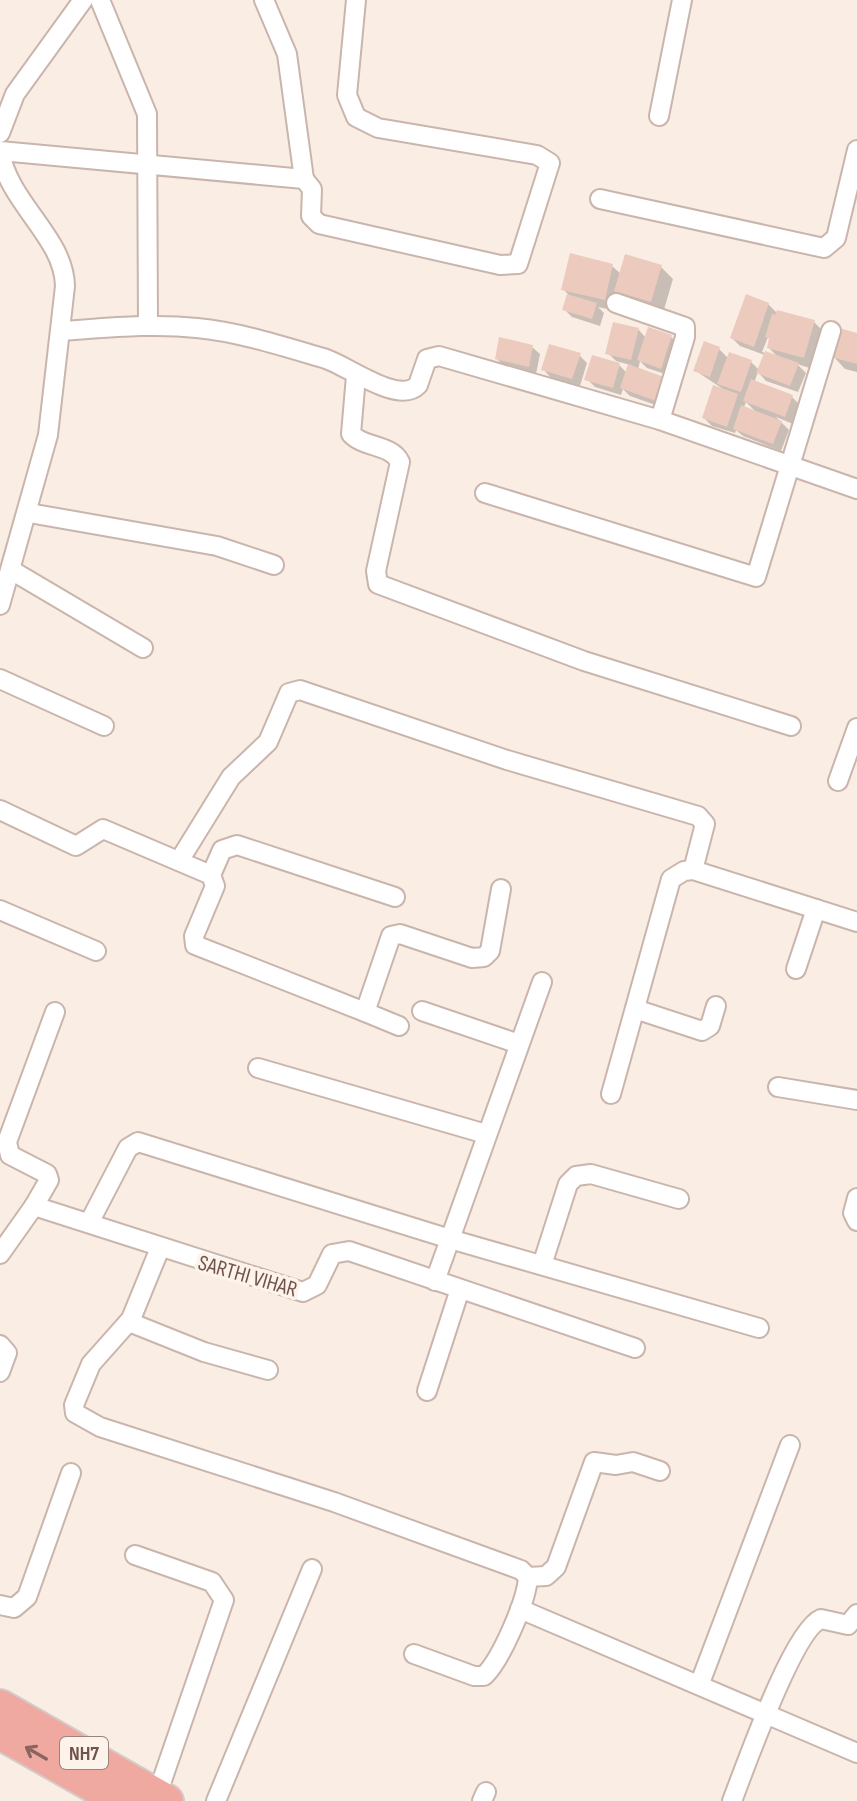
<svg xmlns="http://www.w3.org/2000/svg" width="857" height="1801" font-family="'Sofia Sans Condensed',sans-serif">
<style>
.shadow{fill:#0003;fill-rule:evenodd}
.building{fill:#edcabe}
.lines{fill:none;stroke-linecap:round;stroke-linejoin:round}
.street-casing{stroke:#cab5ac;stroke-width:22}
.highway-casing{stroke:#d4ccc9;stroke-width:36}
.street{stroke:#fff;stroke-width:18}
.highway{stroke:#efa9a1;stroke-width:32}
.oneway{stroke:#89655d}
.labels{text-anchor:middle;stroke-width:7;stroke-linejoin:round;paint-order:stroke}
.shield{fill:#fdf3ea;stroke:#9a847b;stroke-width:2}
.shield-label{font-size:20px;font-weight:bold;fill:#70544c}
.street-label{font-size:22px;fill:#70544c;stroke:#fdf3ea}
</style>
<rect width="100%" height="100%" fill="#faeee4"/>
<!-- shadow -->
<g class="shadow">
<polygon points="612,266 621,274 661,267 673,279 663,313 628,303 621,295 617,311 598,307 604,313 600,326 572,317 564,309 569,295 563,289"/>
<path d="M 768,304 L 778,314 L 814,322 L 826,334 L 816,370 L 797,364 L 806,373 L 798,392 L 766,381 L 758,372 L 754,383 L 792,397 L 800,405 L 793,424 L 776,417 L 789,430 L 781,451 L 743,436 L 736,430 L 735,433 L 712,426 L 704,418 L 729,393 L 696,371 L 719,349 L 728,358 L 751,362 L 759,370 L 765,355 L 740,346 L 732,338 ZM 768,337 L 771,340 L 769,348 L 779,358 L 762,352 ZM 746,402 L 758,414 L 744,407 Z"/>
<polygon points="638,329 646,338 671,337 679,345 668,375 647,368 640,361 638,370 663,379 664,408 630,396 623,389 621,395 595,387 587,379 619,365 627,373 630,365 616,361 608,353"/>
<polygon points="857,335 857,372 845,369 833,356"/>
<polygon points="532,347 540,354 536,374 505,367 497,359"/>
<polygon points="579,355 587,363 580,386 551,378 544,370"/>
</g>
<!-- building -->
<g class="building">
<polygon points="570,253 613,264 605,300 561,290"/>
<polygon points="625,254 662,265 651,302 614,291"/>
<polygon points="567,294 597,303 592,319 562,310"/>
<polygon points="746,294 769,303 754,347 730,338"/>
<polygon points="777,310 815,320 804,358 767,348 769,338 765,337 772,314 775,315"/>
<polygon points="613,322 639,328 631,360 605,354"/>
<polygon points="648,327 672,335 661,369 637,360"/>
<polygon points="839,328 857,333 857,364 831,357"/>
<polygon points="499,337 533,345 529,367 495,359"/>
<polygon points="704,341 720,347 710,377 693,371"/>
<polygon points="549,344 581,353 572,379 541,370"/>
<polygon points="765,351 799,363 790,386 756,373"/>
<polygon points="729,352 752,360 741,392 717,384"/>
<polygon points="592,355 620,363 613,388 584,380"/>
<polygon points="628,364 664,377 656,401 620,388"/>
<polygon points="751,379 793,395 785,417 743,401"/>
<polygon points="713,385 738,394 727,427 702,418"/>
<polygon points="741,405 782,421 773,444 733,429"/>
</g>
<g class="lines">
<defs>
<g id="street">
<polyline points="100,0 147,114 148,325"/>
<polyline points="264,0 287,54 304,179"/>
<polyline points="659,116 682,0"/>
<polyline points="0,133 15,94 83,0"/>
<polyline points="0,151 304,179 312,189 311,216 319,224 500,265 518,264 550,163 537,155 378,128 356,117 347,95 356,0"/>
<path d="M 0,152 C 9,204 64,237 65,286 L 48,435 L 0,605"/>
<polyline points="600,199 824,248 836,238 857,150"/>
<polyline points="616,303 685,327 685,337 660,420"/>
<path d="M 62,331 C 107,328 152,323 197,328 C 239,332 282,346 323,358 C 344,363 398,406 418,385 L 427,359 L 439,356 L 660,420 L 857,489"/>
<path d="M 356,376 L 351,434 C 364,448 391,444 400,462 L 376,571 L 378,584 L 584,661 L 791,726"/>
<polyline points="485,493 756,577 831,331"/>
<polyline points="29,513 217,546 274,565"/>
<polyline points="11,570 143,648"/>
<polyline points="0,679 104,726"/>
<polyline points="838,781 857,728"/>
<polyline points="0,810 76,846 103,829 211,875 215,886 194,936 195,945 365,1012"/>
<polyline points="179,861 231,777 268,742 289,693 300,690 507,760 698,816 705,824 693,870"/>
<polyline points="211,875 222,850 237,845 395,897"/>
<polyline points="0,910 96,951"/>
<polyline points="796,969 816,909"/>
<polyline points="635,1009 702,1031 710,1026 716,1006"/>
<polyline points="422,1011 519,1044"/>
<polyline points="399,1026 365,1012 391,936 400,934 472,958 484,957 490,951 501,889"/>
<polyline points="258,1068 486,1134"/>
<polyline points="778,1087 857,1100"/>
<polyline points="611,1094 671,879 684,871 693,870 857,922"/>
<polyline points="857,1198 853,1213 857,1221"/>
<polyline points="34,1206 49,1180 47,1174 10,1155 7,1142 55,1012"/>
<polyline points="89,1223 128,1148 138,1142 450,1239 759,1328"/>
<path d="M 160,1248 L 131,1319 L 91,1364 L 74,1405 L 75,1413 L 100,1427 L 334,1502 L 521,1570 L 528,1577 C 527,1600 501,1660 484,1676 L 474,1676 L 414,1654"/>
<polyline points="0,1254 34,1206 303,1292 317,1285 332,1254 349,1251 635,1348"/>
<polyline points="542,1265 568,1184 576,1176 591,1174 679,1199"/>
<polyline points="435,1281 542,982"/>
<polyline points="129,1322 204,1352 268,1370"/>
<polyline points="0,1345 7,1353 0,1372"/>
<polyline points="427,1391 460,1289"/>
<polyline points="135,1555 212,1582 224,1600 157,1795"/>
<polyline points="528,1577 546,1576 556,1567 594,1462 616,1465 633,1462 660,1471"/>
<polyline points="0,1605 14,1608 27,1597 71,1473"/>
<polyline points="520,1609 857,1753"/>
<polyline points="700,1683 790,1445"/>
<polyline points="216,1801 312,1569"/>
<polyline points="482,1801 486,1792"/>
<path d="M 732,1801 C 745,1768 793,1630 821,1619 L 848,1625 L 857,1614"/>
</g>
<g id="highway">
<polyline points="0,1706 167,1801"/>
<polyline points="0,1733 120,1801"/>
</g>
</defs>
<!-- street casing -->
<use href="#street" class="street-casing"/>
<!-- highway casing -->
<use href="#highway" class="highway-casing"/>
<!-- street -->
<use href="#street" class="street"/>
<!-- highway -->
<use href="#highway" class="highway"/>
</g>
<!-- one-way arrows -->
<defs><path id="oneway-shaft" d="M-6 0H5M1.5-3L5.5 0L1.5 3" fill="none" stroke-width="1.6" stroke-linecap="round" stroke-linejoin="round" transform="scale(2)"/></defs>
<use class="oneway" href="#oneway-shaft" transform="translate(36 1753) rotate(-150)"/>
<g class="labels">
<!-- shield labels -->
<rect class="shield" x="60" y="1737" width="48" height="32" rx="6"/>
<g class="shield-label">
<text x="84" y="1760">NH7</text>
</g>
<!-- street labels -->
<g class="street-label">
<text transform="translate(248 1275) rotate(16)" y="8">SARTHI VIHAR</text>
</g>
</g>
</svg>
